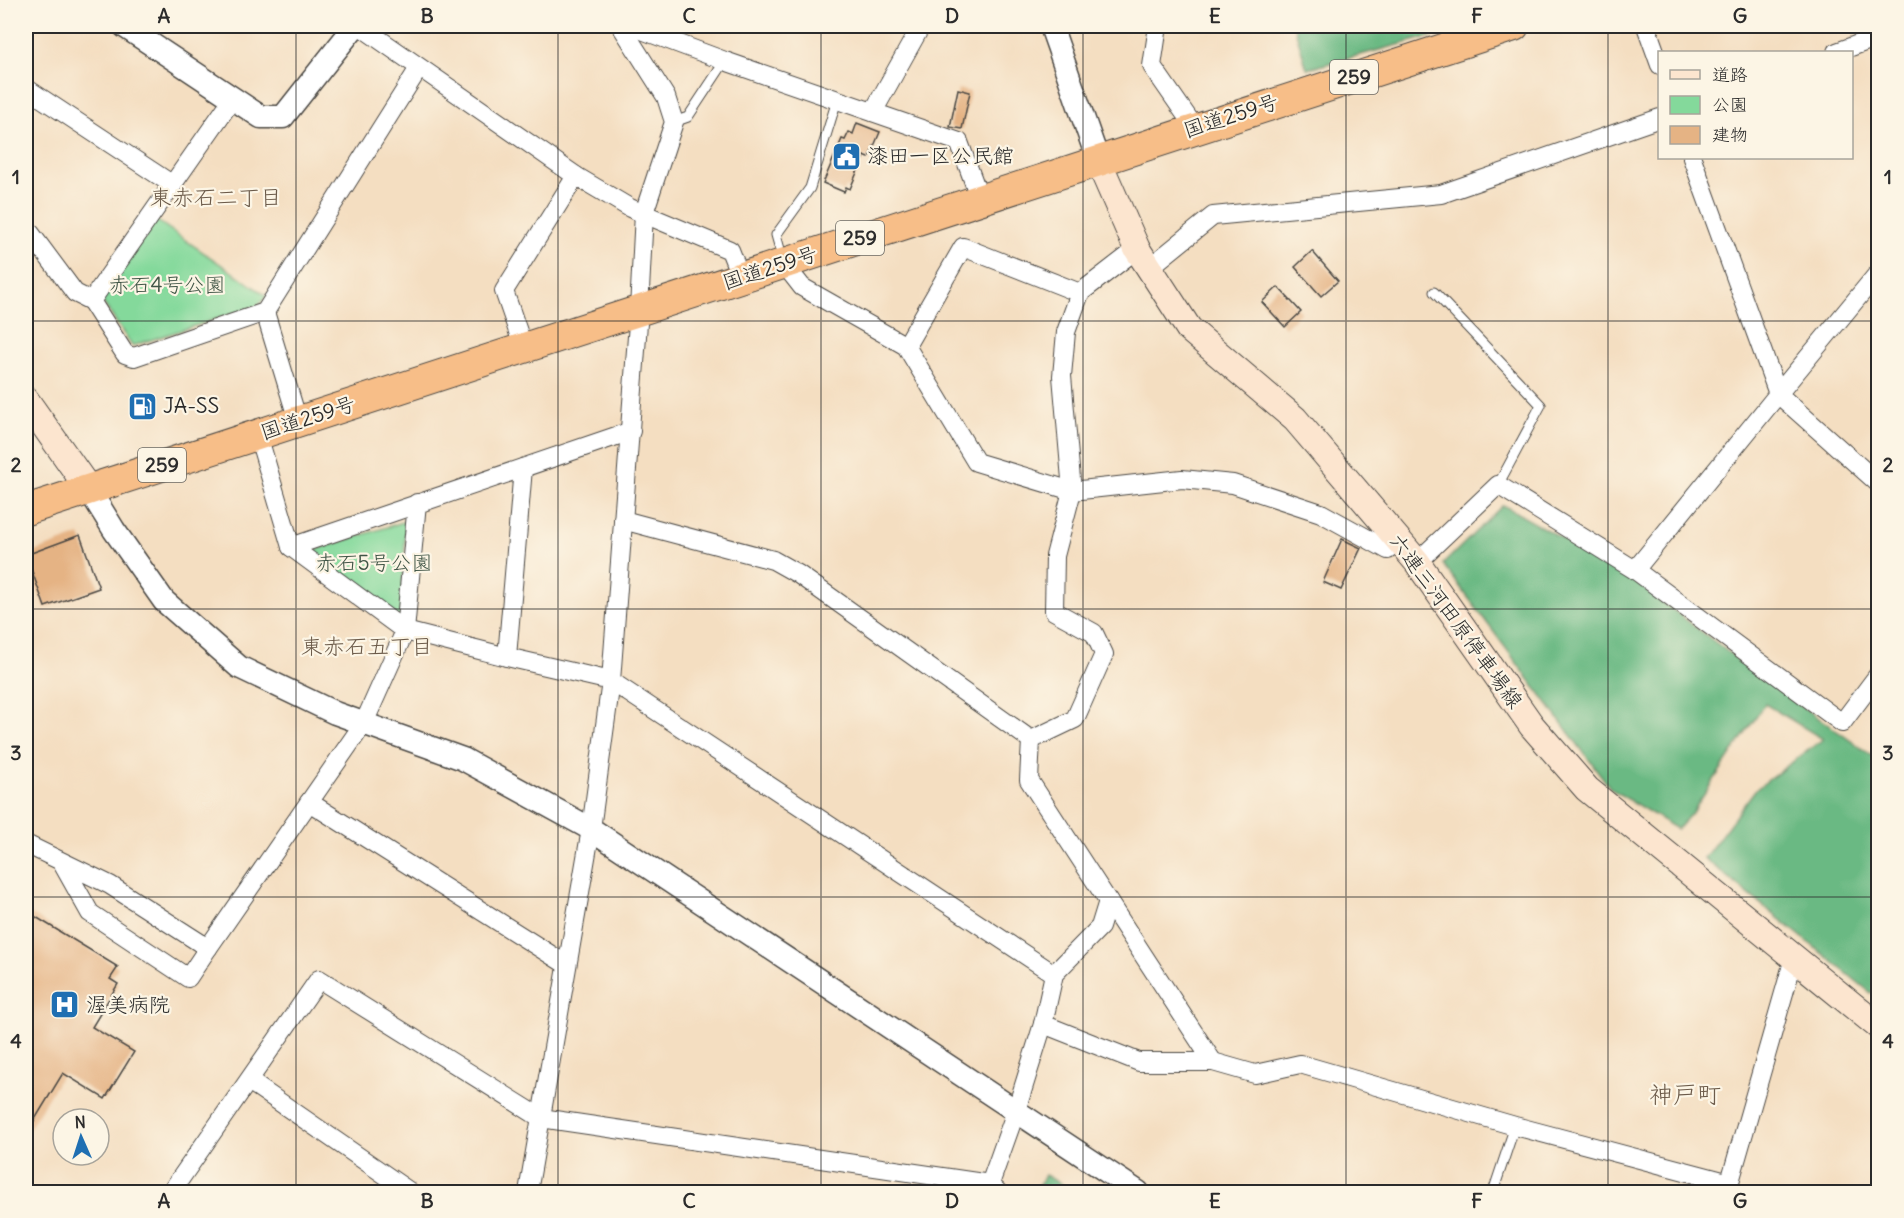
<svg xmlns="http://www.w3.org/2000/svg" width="1904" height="1218" font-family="Delius,'Klee One',sans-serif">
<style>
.green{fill:#84d99b;stroke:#588263;stroke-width:1.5}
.forest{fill:#6bb983;stroke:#4b7257;stroke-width:1.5}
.building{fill:#e5b384}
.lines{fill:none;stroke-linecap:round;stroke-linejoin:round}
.service-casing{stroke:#494642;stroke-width:11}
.minor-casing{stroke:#494642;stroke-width:20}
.tertiary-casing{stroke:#494642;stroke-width:25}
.secondary-casing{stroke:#494642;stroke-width:28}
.trunk-casing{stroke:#494642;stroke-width:32}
.service{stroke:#fff;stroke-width:9}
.minor{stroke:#fff;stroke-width:18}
.tertiary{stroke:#fff;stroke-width:22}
.secondary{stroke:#fce5cf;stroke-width:26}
.trunk{stroke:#f7be88;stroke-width:30}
.grid{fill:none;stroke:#2b2b2b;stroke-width:1.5;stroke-opacity:0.55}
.labels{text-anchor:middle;stroke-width:4.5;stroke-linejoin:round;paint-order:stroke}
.shield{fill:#fcf5e5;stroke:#6a6863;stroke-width:1.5}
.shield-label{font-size:20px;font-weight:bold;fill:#2b2b2b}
.street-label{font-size:21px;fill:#2b2b2b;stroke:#fcf5e5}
.poi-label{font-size:21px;fill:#2b2b2b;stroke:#fcf5e5;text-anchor:start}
.park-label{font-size:21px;fill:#415647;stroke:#fcf5e5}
.neighbourhood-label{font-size:22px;fill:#6c5b4a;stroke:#fcf5e5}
.quarter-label{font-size:24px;fill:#6c5b4a;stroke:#fcf5e5}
.neatline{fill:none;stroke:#2b2b2b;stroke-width:2}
.grid-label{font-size:20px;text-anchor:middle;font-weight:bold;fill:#2b2b2b}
</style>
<rect width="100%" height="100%" fill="#fcf5e5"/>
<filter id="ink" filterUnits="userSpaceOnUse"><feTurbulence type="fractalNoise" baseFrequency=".0167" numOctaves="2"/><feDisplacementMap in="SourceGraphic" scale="12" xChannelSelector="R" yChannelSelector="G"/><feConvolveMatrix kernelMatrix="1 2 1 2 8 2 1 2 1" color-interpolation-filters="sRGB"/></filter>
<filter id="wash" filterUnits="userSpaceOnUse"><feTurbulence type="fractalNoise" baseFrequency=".008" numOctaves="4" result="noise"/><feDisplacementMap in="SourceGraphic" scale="24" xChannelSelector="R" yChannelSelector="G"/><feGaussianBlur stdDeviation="1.35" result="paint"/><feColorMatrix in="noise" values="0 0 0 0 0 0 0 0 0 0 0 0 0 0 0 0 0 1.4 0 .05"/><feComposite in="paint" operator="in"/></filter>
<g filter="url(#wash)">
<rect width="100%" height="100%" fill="#f4dec1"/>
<!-- green -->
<g class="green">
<polygon points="156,220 267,296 257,306 132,346 100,298"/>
<polygon points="406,521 401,620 308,552"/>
</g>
<!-- forest -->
<g class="forest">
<polygon points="1294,26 1470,26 1307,69"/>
<polygon points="1503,505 1630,577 1766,681 1878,760 1878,990 1871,993 1704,858 1755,790 1823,739 1765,704 1691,814 1677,829 1611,789 1443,564"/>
<polygon points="1045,1175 1075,1192 1035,1192"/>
</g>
<g id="blocks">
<!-- building -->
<g class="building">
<polygon points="958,89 970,92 962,129 950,127"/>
<polygon points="857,123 880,132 869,158 864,156 850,189 846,187 844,192 823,183 842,139 845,140 849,132 853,134"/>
<polygon points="1312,251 1338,281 1321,296 1295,267"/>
<polygon points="1278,287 1301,312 1285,327 1262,302"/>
<polygon points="80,535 99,588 45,607 26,555"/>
<polygon points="1342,539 1361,548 1341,590 1323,582"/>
<polygon points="26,911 118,967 110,979 118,984 92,1027 134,1052 105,1099 63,1073 26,1134"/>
</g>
</g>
</g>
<g filter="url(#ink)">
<use href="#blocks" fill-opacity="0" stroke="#494642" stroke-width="1.5"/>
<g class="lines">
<defs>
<g id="service">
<polyline points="674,122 688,117 725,61"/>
<polyline points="783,260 776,235 810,188 837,100"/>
<polyline points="1434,292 1541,405 1498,485"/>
<polyline points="1493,1192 1515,1126"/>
</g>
<g id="minor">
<polyline points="360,26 576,176 630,208 730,250 741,278"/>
<polyline points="631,26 725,61 959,142 980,199"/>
<polyline points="1158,26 1152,66 1195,128"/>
<polyline points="1646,26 1660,65"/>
<polyline points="1837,52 1878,37"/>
<polyline points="26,88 173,185"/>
<polyline points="873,112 921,26"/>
<polyline points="1692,158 1778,394 1878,483"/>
<polyline points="26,227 75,293 91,301 125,354 134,357 265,312 419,68"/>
<polyline points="784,264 802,287 906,346 976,462 1072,491 1182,479 1233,484 1321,513 1388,550 1398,539"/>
<polyline points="1149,268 1213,216 1441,194 1660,118"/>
<polyline points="91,301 233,98"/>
<polyline points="265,312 298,421"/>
<polyline points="523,346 504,291 576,176"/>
<polyline points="906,346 963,247 1080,293"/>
<polyline points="258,435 291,547 405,631 507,657 611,681 1054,974"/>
<polyline points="623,520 773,560 798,574 1031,740"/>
<polyline points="291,547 631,431"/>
<polyline points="1417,562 1498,485 1635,570 1842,723 1878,675"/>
<polyline points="1635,570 1778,394 1878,273"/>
<polyline points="507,657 523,468"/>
<polyline points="1031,740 1075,719 1104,654 1094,633 1054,611 1055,556 1072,491 1062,376 1066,332 1080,293 1137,249"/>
<polyline points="1031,740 1029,780 1213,1062"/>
<polyline points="309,802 567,965"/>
<polyline points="26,844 110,885 208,948 188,978 90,913 62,863"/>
<polyline points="208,948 364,723 405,631 417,503"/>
<polyline points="1043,1024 1139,1062 1213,1062 1255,1074 1300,1064 1515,1126 1730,1183"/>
<polyline points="249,1081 410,1192"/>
<polyline points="990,1184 1016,1111 1043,1024 1054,974 1100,927 1108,901"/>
<polyline points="171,1192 319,979 541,1118 990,1184 998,1192"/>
<polyline points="528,1192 591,829 611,681 639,310 644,213 674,122 666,97 621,26"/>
<polyline points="1727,1192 1794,958"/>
</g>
<g id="tertiary">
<polyline points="124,26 261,117 283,117 355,26"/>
<polyline points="1051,26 1098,160"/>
<polyline points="88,488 114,530 164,601 239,667 335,713 463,759 591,829 1138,1192"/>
</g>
<g id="secondary">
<polyline points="1098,160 1137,249 1189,329 1295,419 1417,562 1532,726 1587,789 1878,1026"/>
<polyline points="26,400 88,488"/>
</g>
<polyline id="trunk" points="26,510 1514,26"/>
</defs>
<!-- service casing -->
<use href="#service" class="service-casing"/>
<!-- minor casing -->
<use href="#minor" class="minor-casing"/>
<!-- tertiary casing -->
<use href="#tertiary" class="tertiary-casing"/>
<!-- secondary casing -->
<use href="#secondary" class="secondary-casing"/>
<!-- trunk casing -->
<use href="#trunk" class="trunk-casing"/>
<!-- service -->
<use href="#service" class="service"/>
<!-- minor -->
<use href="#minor" class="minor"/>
<!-- tertiary -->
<use href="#tertiary" class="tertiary"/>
<!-- secondary -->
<use href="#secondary" class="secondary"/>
<!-- trunk -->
<use href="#trunk" class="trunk"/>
</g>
</g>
<!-- grid -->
<path class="grid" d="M 296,26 L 296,1192M 558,26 L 558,1192M 821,26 L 821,1192M 1083,26 L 1083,1192M 1346,26 L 1346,1192M 1608,26 L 1608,1192M 26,321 L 1878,321M 26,609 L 1878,609M 26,897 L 1878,897"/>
<!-- icons -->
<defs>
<symbol id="civic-square" viewBox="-11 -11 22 22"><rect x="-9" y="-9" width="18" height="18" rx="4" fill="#1f6fb2" stroke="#fcf5e5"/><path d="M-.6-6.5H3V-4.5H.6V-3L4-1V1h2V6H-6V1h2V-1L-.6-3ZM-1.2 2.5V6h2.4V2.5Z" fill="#fff"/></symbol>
<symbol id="fuel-square" viewBox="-11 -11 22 22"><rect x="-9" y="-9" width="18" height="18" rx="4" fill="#1f6fb2" stroke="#fcf5e5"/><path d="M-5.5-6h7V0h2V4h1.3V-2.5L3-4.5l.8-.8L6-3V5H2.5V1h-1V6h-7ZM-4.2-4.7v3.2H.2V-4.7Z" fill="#fff"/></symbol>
<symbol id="hospital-square" viewBox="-11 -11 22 22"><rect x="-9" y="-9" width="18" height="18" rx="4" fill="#1f6fb2" stroke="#fcf5e5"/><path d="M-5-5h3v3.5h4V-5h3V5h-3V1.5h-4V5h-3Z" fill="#fff"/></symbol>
</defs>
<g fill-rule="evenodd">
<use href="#civic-square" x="830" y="140" width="33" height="33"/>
<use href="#fuel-square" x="126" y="390" width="33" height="33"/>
<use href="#hospital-square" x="48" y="988" width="33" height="33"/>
</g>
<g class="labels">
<!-- shield labels -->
<g class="shield">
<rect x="1330" y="60" width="48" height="34" rx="4.5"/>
<rect x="836" y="221" width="48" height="34" rx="4.5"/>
<rect x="138" y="448" width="48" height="34" rx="4.5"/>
</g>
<g class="shield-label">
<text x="1354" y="84">259</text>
<text x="860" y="245">259</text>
<text x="162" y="472">259</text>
</g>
<!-- street labels -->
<g class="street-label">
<text transform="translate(1231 116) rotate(-18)" y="7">国道259号</text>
<text transform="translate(770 268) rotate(-18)" y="7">国道259号</text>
<text transform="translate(308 418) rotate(-18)" y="7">国道259号</text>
<text transform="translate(1456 621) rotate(54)" y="7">六連三河田原停車場線</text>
</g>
<!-- poi labels -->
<g class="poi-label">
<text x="867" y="163">漆田一区公民館</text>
<text x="163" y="413">JA-SS</text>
<text x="86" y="1012">渥美病院</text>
</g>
<!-- park labels -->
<g class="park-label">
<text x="167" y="292">赤石4号公園</text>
<text x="374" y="570">赤石5号公園</text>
</g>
<!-- neighbourhood labels -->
<g class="neighbourhood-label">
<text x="216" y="205">東赤石二丁目</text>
<text x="367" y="654">東赤石五丁目</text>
</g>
<!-- quarter labels -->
<g class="quarter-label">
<text x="1685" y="1103">神戸町</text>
</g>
</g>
<!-- margin -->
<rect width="1904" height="1218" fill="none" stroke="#fcf5e5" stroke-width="66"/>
<!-- legend -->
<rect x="1658" y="51" width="195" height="108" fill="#fcf5e5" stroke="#a8a49b" stroke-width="1.5"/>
<rect x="1670" y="70" width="30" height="9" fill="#fce5cf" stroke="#a8a49b" stroke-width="1.5"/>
<text x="1712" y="81" font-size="18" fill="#2b2b2b">道路</text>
<rect x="1670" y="96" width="30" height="18" fill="#84d99b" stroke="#a8a49b" stroke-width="1.5"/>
<text x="1712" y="111" font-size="18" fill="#2b2b2b">公園</text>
<rect x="1670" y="126" width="30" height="18" fill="#e5b384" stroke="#a8a49b" stroke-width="1.5"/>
<text x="1712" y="141" font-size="18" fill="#2b2b2b">建物</text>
<!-- north arrow -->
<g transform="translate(81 1137) rotate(357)"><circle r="28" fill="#fcf5e5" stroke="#a8a49b" stroke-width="1.5"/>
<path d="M0-4.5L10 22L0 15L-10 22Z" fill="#1f6fb2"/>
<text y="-9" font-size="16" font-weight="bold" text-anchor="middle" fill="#2b2b2b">N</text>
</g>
<rect x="33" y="33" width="1838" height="1152" class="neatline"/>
<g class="grid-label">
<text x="164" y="23">A</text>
<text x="427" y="23">B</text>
<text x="689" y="23">C</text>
<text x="952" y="23">D</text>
<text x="1215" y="23">E</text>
<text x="1477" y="23">F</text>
<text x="1740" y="23">G</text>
<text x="16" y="184">1</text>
<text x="1888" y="184">1</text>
<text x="16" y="472">2</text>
<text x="1888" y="472">2</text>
<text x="16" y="760">3</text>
<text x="1888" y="760">3</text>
<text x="16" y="1048">4</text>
<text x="1888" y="1048">4</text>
<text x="164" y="1208">A</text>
<text x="427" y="1208">B</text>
<text x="689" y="1208">C</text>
<text x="952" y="1208">D</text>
<text x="1215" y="1208">E</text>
<text x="1477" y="1208">F</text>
<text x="1740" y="1208">G</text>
</g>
</svg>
